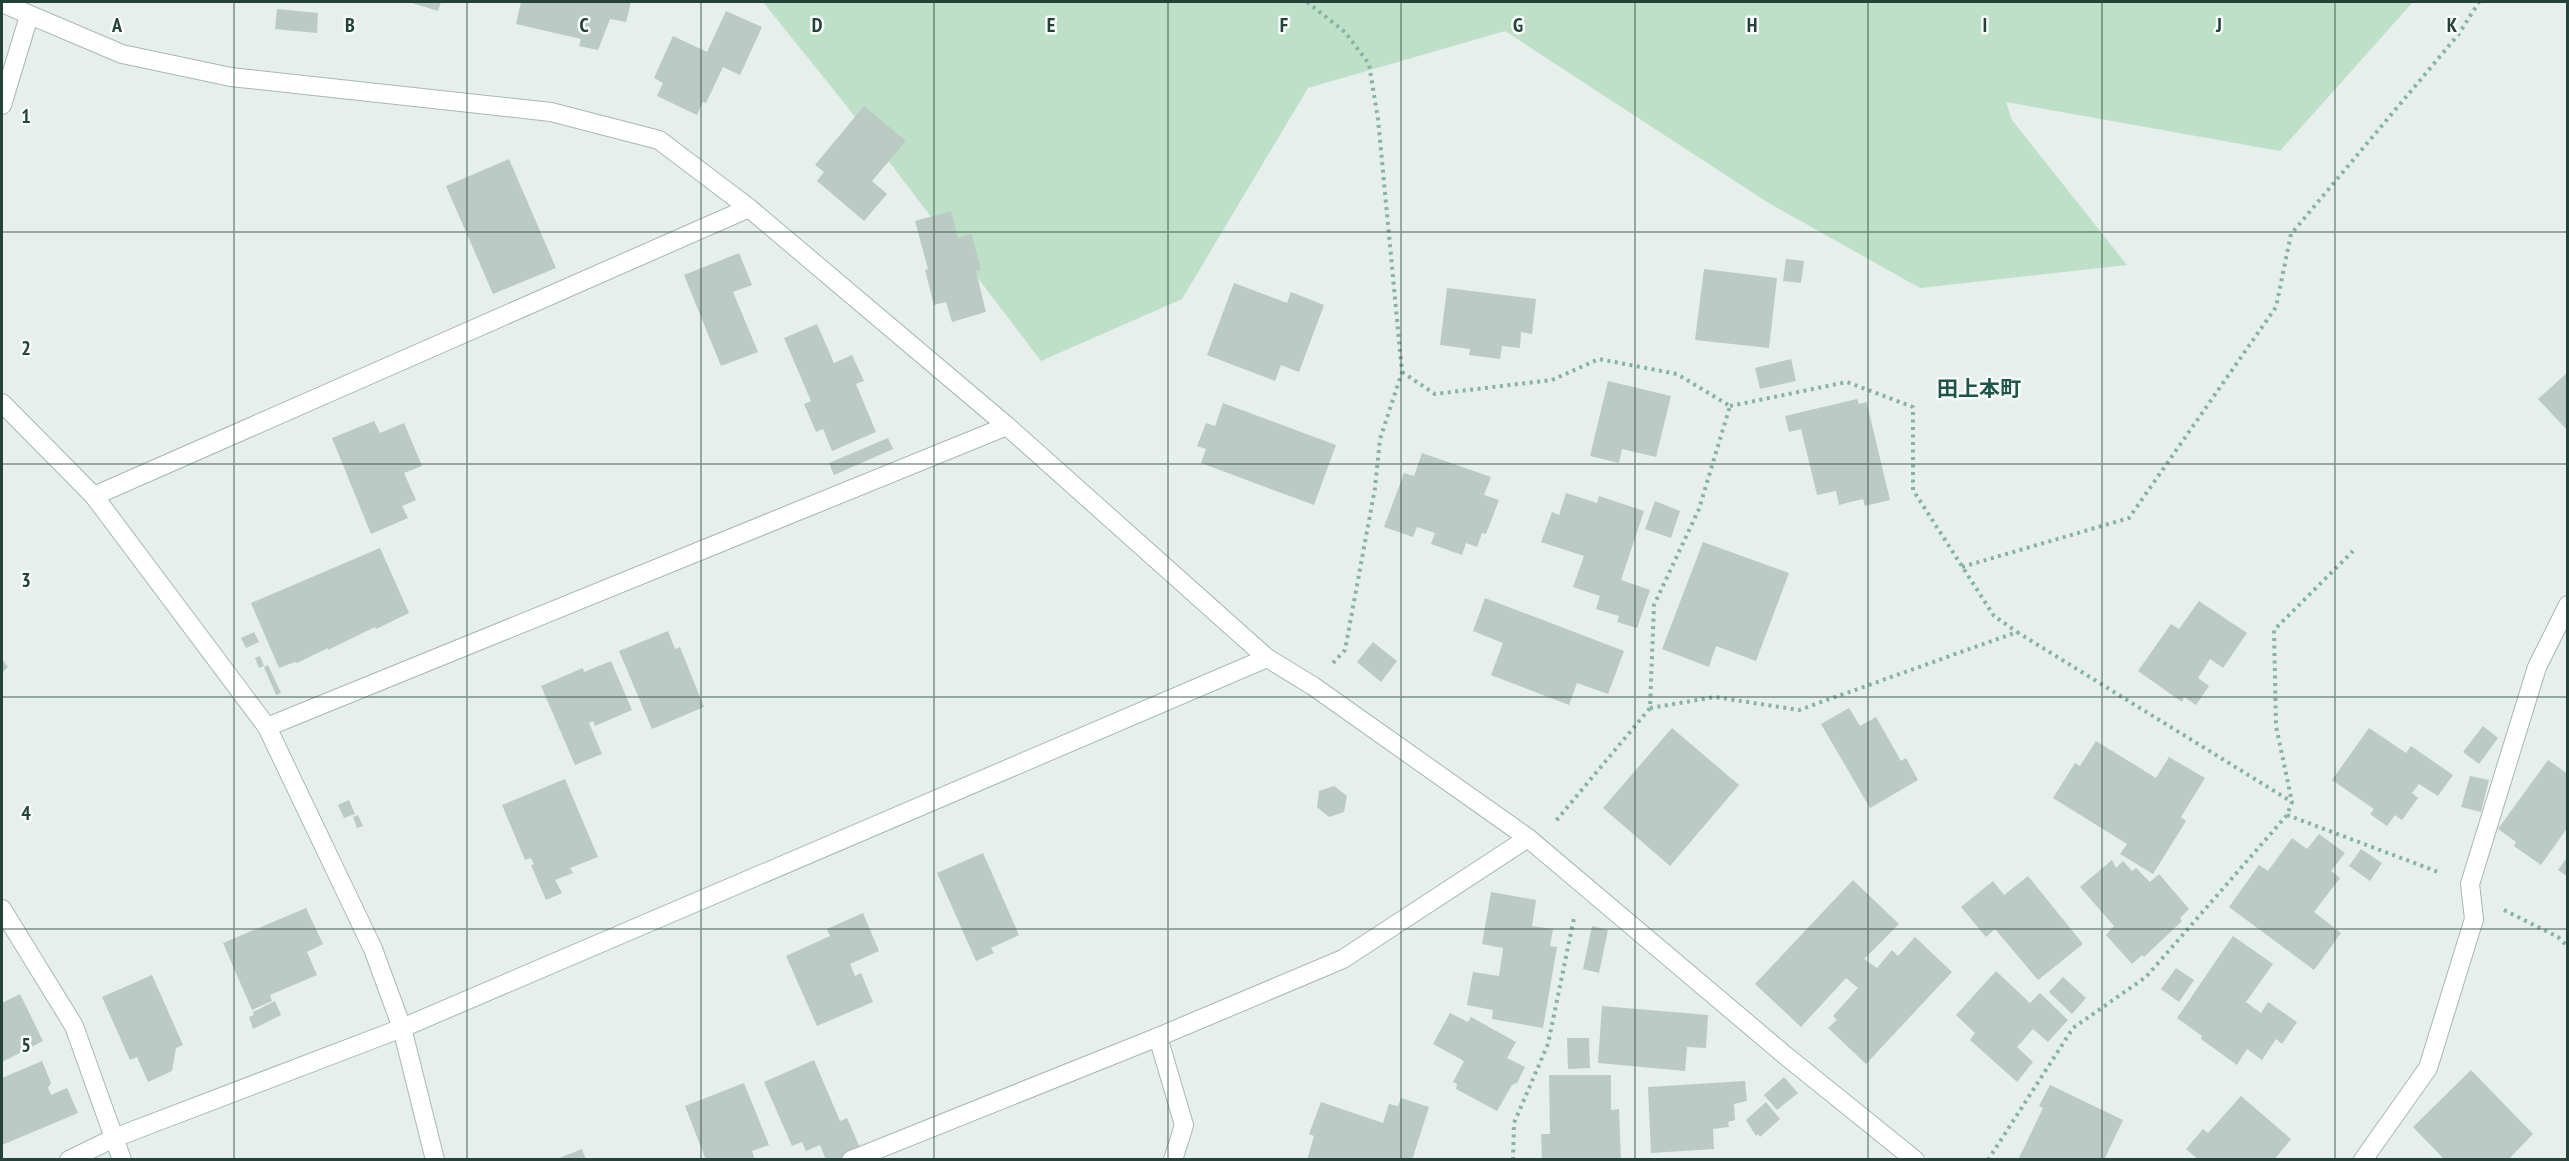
<svg xmlns="http://www.w3.org/2000/svg" width="2569" height="1161" font-family="'PT Sans Narrow','Noto Sans JP',sans-serif">
<style>
.green{fill:#bfe0c8}
.building{fill:#bbcac4}
.lines{fill:none;stroke-linecap:round;stroke-linejoin:round}
.street-casing{stroke:#a8b8b2;stroke-width:20}
.secondary-casing{stroke:#a4bbb3;stroke-width:20}
.path{stroke:#86b3a5;stroke-width:4;stroke-dasharray:3 4.5;stroke-linecap:butt}
.street{stroke:#fff;stroke-width:18}
.secondary{stroke:#fff;stroke-width:18}
.grid{fill:none;stroke:#24423a;stroke-width:1.5;stroke-opacity:0.55}
.labels{text-anchor:middle;stroke-width:5;stroke-linejoin:round;paint-order:stroke}
.quarter-label{font-size:21px;font-weight:bold;fill:#1f5548;stroke:#f7fbf9}
.grid-label{font-size:20px;text-anchor:middle;font-weight:bold;fill:#24423a;stroke:#f7fbf9;stroke-width:5;stroke-linejoin:round;paint-order:stroke}
</style>
<rect width="100%" height="100%" fill="#e6efeb"/>
<!-- green -->
<polygon class="green" points="763,2 2413,2 2280,151 2006,102 2012,120 2127,265 1920,288 1767,202 1505,31 1308,88 1182,299 1041,361 845,104"/>
<!-- building -->
<g class="building">
<polygon points="409,2 441,2 438,11"/>
<polygon points="521,2 631,2 626,22 610,19 598,50 579,46 581,39 516,24"/>
<polygon points="277,9 318,13 317,33 275,29"/>
<polygon points="726,11 762,27 740,75 723,67 706,103 703,102 697,115 657,96 663,83 654,78 673,36 707,52"/>
<polygon points="864,106 906,141 872,181 887,194 864,221 817,181 824,172 815,165"/>
<polygon points="509,159 556,268 493,294 446,186"/>
<polygon points="951,211 958,238 972,234 981,270 976,271 986,312 952,322 946,302 934,305 925,270 928,269 915,221"/>
<polygon points="739,253 752,285 733,292 758,352 721,366 684,275"/>
<polygon points="1786,259 1804,261 1801,283 1783,281"/>
<polygon points="1704,269 1777,278 1769,348 1695,340"/>
<polygon points="1234,283 1287,303 1291,292 1324,305 1299,372 1281,365 1275,381 1207,355"/>
<polygon points="1447,288 1536,299 1532,334 1521,332 1520,348 1502,346 1500,359 1469,355 1470,349 1440,345"/>
<polygon points="817,324 834,363 852,355 864,381 856,384 876,432 832,451 823,429 816,432 804,404 811,401 784,338"/>
<polygon points="1791,359 1796,381 1760,389 1755,368"/>
<polygon points="2568,372 2568,431 2538,399"/>
<polygon points="1608,381 1671,396 1656,457 1622,449 1619,463 1590,456"/>
<polygon points="1857,399 1859,404 1867,402 1867,404 1890,500 1865,506 1863,499 1839,505 1836,491 1817,495 1801,429 1789,432 1785,416"/>
<polygon points="1223,403 1336,445 1314,505 1201,463 1206,449 1197,446 1206,423 1215,426"/>
<polygon points="374,421 380,433 404,423 422,466 404,473 416,500 402,506 408,518 371,534 332,438"/>
<polygon points="888,438 893,449 834,475 829,463"/>
<polygon points="1422,453 1491,477 1484,495 1499,500 1486,534 1482,533 1477,547 1466,543 1462,555 1431,544 1435,533 1417,527 1413,537 1384,527 1404,473 1414,476"/>
<polygon points="1566,493 1597,503 1599,496 1644,511 1621,580 1650,590 1637,628 1617,622 1619,616 1596,609 1600,596 1573,587 1584,556 1541,542 1552,512 1559,515"/>
<polygon points="1655,501 1680,511 1671,538 1645,529"/>
<polygon points="1703,542 1789,573 1756,661 1716,646 1709,667 1662,649"/>
<polygon points="380,548 409,613 376,629 375,627 328,650 328,648 297,663 295,662 279,668 251,603"/>
<polygon points="1485,598 1624,651 1608,694 1577,683 1569,705 1491,675 1503,643 1473,631"/>
<polygon points="2199,601 2247,633 2223,668 2210,659 2198,678 2209,686 2196,705 2184,697 2182,702 2138,671 2171,624 2179,629"/>
<polygon points="668,631 675,649 680,647 704,707 652,729 619,651"/>
<polygon points="254,632 259,642 246,648 241,638"/>
<polygon points="1373,642 1397,661 1381,682 1357,662"/>
<polygon points="260,656 264,666 259,668 255,658"/>
<polygon points="2,659 8,667 2,673"/>
<polygon points="611,661 632,710 595,726 593,721 589,723 602,754 575,765 541,686 583,668 584,672"/>
<polygon points="268,665 281,693 276,695 264,667"/>
<polygon points="1849,708 1860,726 1876,717 1901,761 1906,758 1918,780 1870,808 1821,724"/>
<polygon points="2483,726 2498,738 2479,764 2463,752"/>
<polygon points="1672,728 1739,785 1670,866 1603,808"/>
<polygon points="2369,728 2406,753 2411,746 2453,775 2438,796 2419,784 2412,793 2418,798 2402,820 2395,815 2387,826 2370,814 2374,809 2332,780"/>
<polygon points="2096,741 2156,778 2169,757 2205,778 2181,817 2186,821 2153,874 2120,854 2127,844 2053,798 2075,763 2080,766"/>
<polygon points="2548,760 2568,774 2568,827 2541,865 2514,846 2516,842 2498,829"/>
<polygon points="2470,776 2489,780 2481,812 2461,807"/>
<polygon points="565,779 598,857 570,868 573,873 555,880 562,893 546,900 531,865 534,864 531,858 525,860 502,805"/>
<polygon points="1334,786 1347,796 1344,812 1329,817 1317,807 1319,791"/>
<polygon points="349,800 355,814 344,818 338,805"/>
<polygon points="358,815 363,826 357,828 353,817"/>
<polygon points="2319,834 2345,853 2331,871 2340,878 2314,912 2341,933 2314,970 2229,907 2259,865 2268,871 2292,838 2307,849"/>
<polygon points="2361,849 2382,863 2370,881 2349,866"/>
<polygon points="983,853 1019,935 991,948 994,953 976,961 937,873"/>
<polygon points="2568,856 2568,877 2558,870"/>
<polygon points="2112,860 2116,868 2123,861 2132,871 2136,868 2150,882 2159,874 2189,909 2180,918 2182,921 2144,957 2142,955 2132,964 2106,935 2114,926 2080,887"/>
<polygon points="2028,876 2083,944 2038,980 1995,929 1986,937 1961,907 1993,881 2004,895"/>
<polygon points="1853,880 1899,924 1864,959 1877,968 1892,950 1898,956 1915,937 1952,972 1866,1064 1828,1028 1837,1020 1833,1016 1858,988 1846,978 1801,1027 1755,984"/>
<polygon points="1491,892 1536,900 1532,926 1553,929 1550,946 1557,947 1543,1028 1492,1019 1493,1010 1467,1005 1473,972 1499,976 1503,948 1482,944"/>
<polygon points="306,908 323,944 307,952 317,975 270,995 272,1001 252,1010 223,943"/>
<polygon points="863,913 879,951 850,964 855,976 861,973 873,1002 817,1026 786,956 830,936 827,929"/>
<polygon points="1592,926 1608,930 1599,973 1583,969"/>
<polygon points="2233,936 2273,964 2246,1002 2261,1013 2268,1002 2297,1022 2282,1044 2276,1039 2262,1060 2247,1049 2237,1065 2201,1039 2202,1036 2177,1018"/>
<polygon points="2176,968 2194,980 2179,1002 2161,989"/>
<polygon points="1996,971 2030,1003 2040,993 2068,1020 2048,1042 2033,1029 2017,1047 2033,1062 2017,1082 1970,1040 1975,1033 1956,1015"/>
<polygon points="152,975 183,1045 176,1048 172,1071 148,1082 137,1057 130,1060 102,997"/>
<polygon points="2063,977 2086,998 2072,1014 2049,992"/>
<polygon points="20,994 43,1041 2,1062 2,1003"/>
<polygon points="275,1001 281,1015 253,1029 249,1017 254,1015 253,1012"/>
<polygon points="1602,1006 1708,1015 1706,1048 1687,1047 1685,1071 1598,1063"/>
<polygon points="1450,1013 1468,1022 1471,1017 1516,1042 1507,1058 1525,1067 1517,1083 1512,1085 1497,1111 1456,1089 1457,1084 1453,1082 1464,1061 1433,1044"/>
<polygon points="1567,1038 1589,1038 1590,1068 1568,1069"/>
<polygon points="814,1060 840,1121 847,1118 861,1150 839,1160 826,1160 820,1145 806,1151 802,1142 792,1146 764,1082"/>
<polygon points="42,1061 51,1083 48,1088 51,1095 67,1088 78,1113 2,1145 2,1078"/>
<polygon points="2471,1070 2533,1134 2508,1160 2445,1160 2413,1127"/>
<polygon points="1549,1075 1611,1075 1611,1110 1619,1109 1621,1160 1542,1160 1541,1134 1550,1134"/>
<polygon points="1784,1077 1798,1093 1777,1110 1764,1095"/>
<polygon points="1745,1081 1747,1101 1734,1104 1735,1120 1728,1122 1729,1127 1713,1129 1714,1149 1651,1153 1648,1087"/>
<polygon points="744,1083 769,1145 752,1151 755,1160 706,1160 685,1106"/>
<polygon points="2050,1085 2123,1120 2104,1160 2018,1160 2043,1108 2039,1106"/>
<polygon points="2241,1096 2291,1139 2274,1160 2199,1160 2186,1149 2203,1129 2208,1133"/>
<polygon points="1401,1098 1429,1107 1412,1160 1307,1160 1314,1136 1309,1134 1321,1102 1383,1123 1389,1104 1398,1106"/>
<polygon points="1766,1102 1780,1119 1760,1137 1758,1134 1756,1136 1746,1120"/>
<polygon points="582,1149 586,1160 557,1160 557,1159"/>
</g>
<g class="lines">
<defs>
<g id="street">
<polyline points="2,3 122,54 231,77 551,112 659,140 749,208 1007,426 1267,658 1313,686 1528,838 1786,1056 1915,1160"/>
<polyline points="2,105 29,16"/>
<polyline points="2,403 94,496 267,727 373,949 402,1028 435,1160"/>
<polyline points="94,496 749,208"/>
<polyline points="267,727 1007,426"/>
<polyline points="2,909 74,1026 122,1160"/>
<polyline points="1158,1037 1184,1125 1173,1160"/>
<polyline points="851,1160 1158,1037 1343,959 1528,838"/>
<polyline points="2363,1160 2428,1068 2474,919 2470,884 2537,667 2568,605"/>
</g>
<polyline id="secondary" points="69,1160 114,1138 402,1028 1267,658"/>
</defs>
<!-- street casing -->
<use href="#street" class="street-casing"/>
<!-- secondary casing -->
<use href="#secondary" class="secondary-casing"/>
<!-- path -->
<g class="path">
<polyline points="1307,2 1345,32 1369,64 1378,119 1402,372 1380,439 1375,488 1345,650 1333,663"/>
<polyline points="1402,372 1435,394 1552,380 1599,359 1677,374 1730,406 1699,509 1654,605 1650,708 1555,822"/>
<polyline points="1730,406 1847,382 1913,407 1913,490 1994,616 2017,632"/>
<polyline points="1962,567 2129,518 2276,307 2291,234 2458,35 2479,2"/>
<polyline points="1650,708 1715,697 1799,710 2017,632 2292,802"/>
<polyline points="2287,815 2441,873"/>
<polyline points="2504,910 2558,937 2568,947"/>
<polyline points="1513,1160 1514,1123 1548,1044 1574,918"/>
<polyline points="1988,1160 2073,1028 2146,977 2287,815 2292,802 2276,726 2274,630 2353,551"/>
</g>
<!-- street -->
<use href="#street" class="street"/>
<!-- secondary -->
<use href="#secondary" class="secondary"/>
</g>
<!-- grid -->
<path class="grid" d="M 234,2 L 234,1160M 467,2 L 467,1160M 701,2 L 701,1160M 934,2 L 934,1160M 1168,2 L 1168,1160M 1401,2 L 1401,1160M 1635,2 L 1635,1160M 1868,2 L 1868,1160M 2102,2 L 2102,1160M 2335,2 L 2335,1160M 2,232 L 2568,232M 2,464 L 2568,464M 2,697 L 2568,697M 2,929 L 2568,929"/>
<g class="labels">
<!-- quarter labels -->
<g class="quarter-label">
<text x="1979" y="396">田上本町</text>
</g>
</g>
<g class="grid-label">
<text x="117" y="32">A</text>
<text x="350" y="32">B</text>
<text x="584" y="32">C</text>
<text x="817" y="32">D</text>
<text x="1051" y="32">E</text>
<text x="1284" y="32">F</text>
<text x="1518" y="32">G</text>
<text x="1752" y="32">H</text>
<text x="1985" y="32">I</text>
<text x="2219" y="32">J</text>
<text x="2452" y="32">K</text>
<text x="26" y="123">1</text>
<text x="26" y="355">2</text>
<text x="26" y="587">3</text>
<text x="26" y="820">4</text>
<text x="26" y="1052">5</text>
</g>
<!-- border -->
<rect width="2569" height="1161" fill="none" stroke="#24423a" stroke-width="6"/>
</svg>
